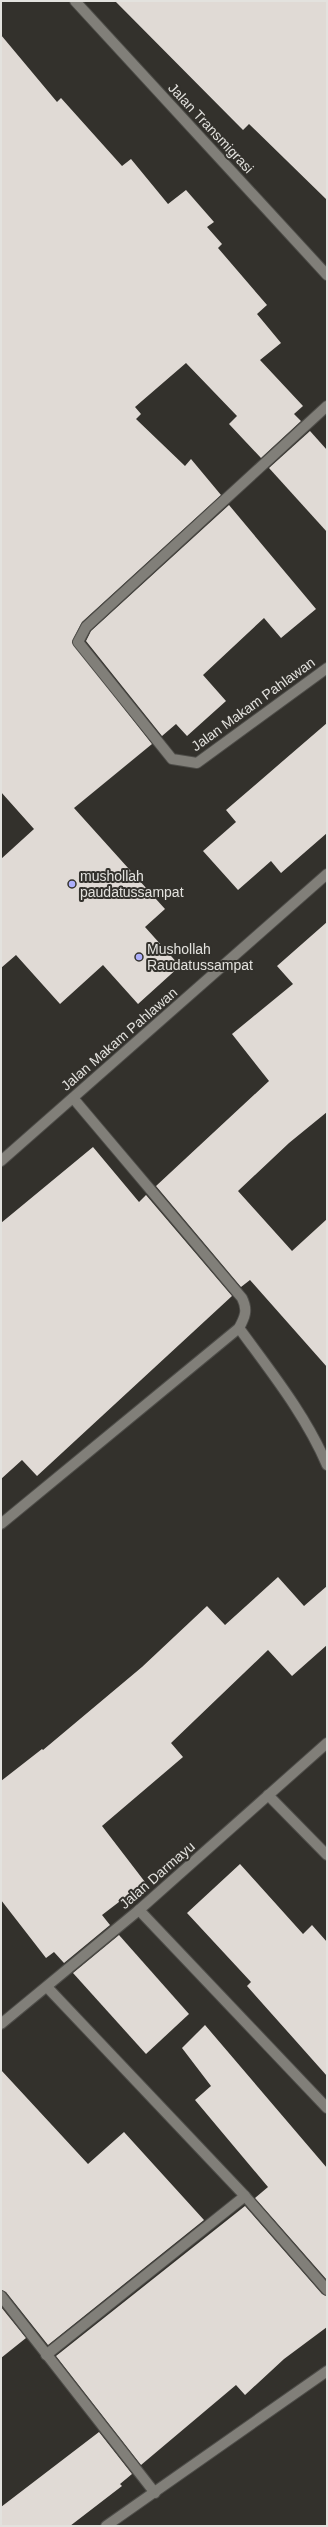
<svg xmlns="http://www.w3.org/2000/svg" width="328" height="2527" font-family="Helvetica,sans-serif">
<style>
.building{fill:#e0dad5}
.lines{fill:none;stroke-linecap:round;stroke-linejoin:round}
.minor-casing{stroke:#4e4d49;stroke-width:12}
.minor{stroke:#817f79;stroke-width:10}
.poi-dot{fill:#adaffb;stroke:#33312c;stroke-width:1.5}
.labels{text-anchor:middle;stroke-width:4;stroke-linejoin:round;paint-order:stroke}
.street-label{font-size:14px;fill:#e3e2de;stroke:#33312c}
.poi-label{font-size:14px;fill:#e3e2de;stroke:#33312c;text-anchor:start}
</style>
<rect width="100%" height="100%" fill="#33312c"/>
<!-- building -->
<g class="building">
<polygon points="115,1 327,1 327,200 249,124 243,130"/>
<polygon points="1,35 57,102 61,98 122,166 131,159 168,204 186,190 214,222 207,227 222,244 218,248 267,305 257,314 281,343 260,360 303,406 294,414 301,421 261,458 229,424 237,416 186,363 135,407 141,414 136,419 185,466 191,459 221,495 82,622 72,642 152,744 74,808 165,909 145,927 180,966 138,1004 103,965 60,1004 16,955 1,968 1,859 34,829 1,792"/>
<polygon points="310,431 327,450 327,532 269,468"/>
<polygon points="229,505 316,609 281,638 264,618 203,675 226,701 187,736 176,724 162,736 86,641 91,631"/>
<polygon points="327,723 327,833 281,873 271,861 238,890 203,851 236,822 226,810"/>
<polygon points="327,922 327,1112 289,1143 238,1191 292,1251 327,1219 327,1367 250,1280 241,1287 156,1186 269,1081 232,1034 293,984 277,966"/>
<polygon points="93,1147 139,1202 146,1195 232,1296 37,1476 22,1460 1,1479 1,1223"/>
<polygon points="278,1577 304,1606 327,1586 327,1645 292,1676 268,1650 171,1743 183,1757 102,1826 145,1882 102,1915 110,1925 64,1963 54,1952 46,1958 1,1900 1,1781 42,1749 43,1750 142,1667 207,1606 225,1625"/>
<polygon points="240,1864 303,1934 312,1925 327,1942 327,2076 247,1986 251,1982 187,1913"/>
<polygon points="119,1935 189,2014 146,2054 73,1973"/>
<polygon points="205,2025 327,2168 327,2280 255,2198 268,2187 195,2100 211,2086 182,2048"/>
<polygon points="1,2070 88,2164 124,2132 204,2220 48,2345 6,2292 1,2290"/>
<polygon points="245,2206 322,2294 327,2296 327,2327 284,2359 245,2395 236,2385 141,2465 56,2356"/>
<polygon points="1,2307 26,2338 1,2358"/>
<polygon points="99,2432 132,2474 120,2484 122,2486 70,2526 1,2526 1,2507"/>
</g>
<g class="lines">
<defs>
<g id="minor">
<polyline points="75,1 327,275"/>
<polyline points="327,406 86,627 78,642 172,759 197,763 327,668"/>
<polyline points="1,1161 327,874"/>
<path d="M 239,1328 C 271,1372 305,1414 327,1465"/>
<path d="M 1,1524 L 239,1328 C 245,1317 248,1310 242,1298 L 73,1098"/>
<polyline points="268,1795 327,1855"/>
<polyline points="139,1910 327,2108"/>
<polyline points="47,1987 245,2196 327,2290"/>
<polyline points="1,2024 139,1910 327,1743"/>
<polyline points="1,2296 155,2493"/>
<polyline points="46,2355 245,2196"/>
<polyline points="106,2526 327,2371"/>
</g>
</defs>
<!-- minor casing -->
<use href="#minor" class="minor-casing"/>
<!-- minor -->
<use href="#minor" class="minor"/>
</g>
<!-- markers -->
<g class="poi-dot">
<circle cx="72" cy="884" r="4"/>
<circle cx="139" cy="957" r="4"/>
</g>
<g class="labels">
<!-- street labels -->
<g class="street-label">
<text transform="translate(211 128) rotate(47)" y="5">Jalan Transmigrasi</text>
<text transform="translate(253 704) rotate(-36)" y="5">Jalan Makam Pahlawan</text>
<text transform="translate(119 1039) rotate(-41)" y="5">Jalan Makam Pahlawan</text>
<text transform="translate(157 1875) rotate(-41)" y="5">Jalan Darmayu</text>
</g>
<!-- poi labels -->
<g class="poi-label">
<text x="80" y="881">mushollah<tspan x="80" dy="16">paudatussampat</tspan></text>
<text x="147" y="954">Mushollah<tspan x="147" dy="16">Raudatussampat</tspan></text>
</g>
</g>
<!-- border -->
<rect width="328" height="2527" fill="none" stroke="#e3e2de" stroke-width="4"/>
</svg>
